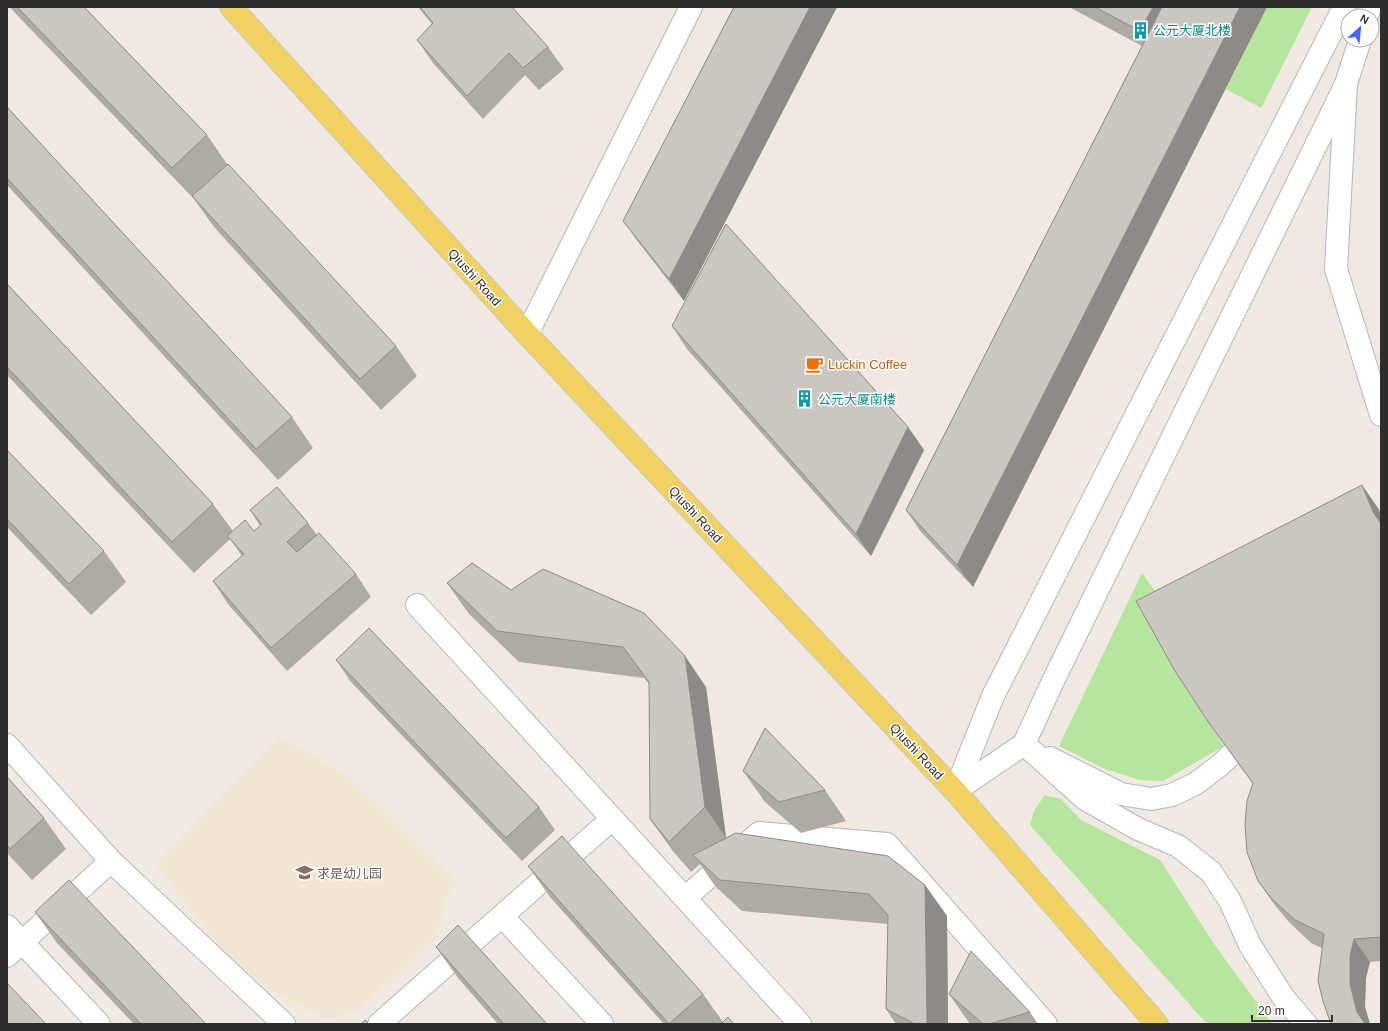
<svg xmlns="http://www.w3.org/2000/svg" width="1388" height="1031" font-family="Helvetica,'Noto Sans SC',sans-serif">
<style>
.education{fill:#f0e6d1}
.green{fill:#b6e59e}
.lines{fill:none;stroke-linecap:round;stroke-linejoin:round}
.minor-casing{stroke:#b4b7c1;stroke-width:24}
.major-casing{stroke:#c9c9c9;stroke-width:24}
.minor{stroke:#fff;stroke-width:22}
.major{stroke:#f2d163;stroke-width:22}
.wall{fill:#afaba4}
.shaded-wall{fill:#8e8b86}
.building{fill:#cbc7bf;stroke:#8e8b86}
.labels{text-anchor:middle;stroke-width:3;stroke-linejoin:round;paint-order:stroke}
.culture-label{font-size:13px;fill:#0d838f;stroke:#fff;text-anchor:start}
.street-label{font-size:13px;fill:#2e2e2e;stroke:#fff}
.food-label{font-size:13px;fill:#c56008;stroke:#fff;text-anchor:start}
.education-label{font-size:13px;fill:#785e54;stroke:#fff;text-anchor:start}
</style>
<rect width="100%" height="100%" fill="#efe9e1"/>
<!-- education -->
<polygon class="education" points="279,737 342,772 457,882 446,898 437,937 356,1012 324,1018 268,989 226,954 155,864"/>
<!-- green -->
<g class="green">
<polygon points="1267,7 1312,7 1261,108 1226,89"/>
<polygon points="1142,573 1171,613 1191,694 1224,746 1163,781 1140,780 1105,769 1059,746"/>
<polygon points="1045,795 1061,799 1081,820 1160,860 1212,941 1272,1024 1207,1024 1030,825 1035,809"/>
</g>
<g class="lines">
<defs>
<g id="minor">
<polyline points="1367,16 1370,7"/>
<polyline points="1360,40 1346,84 1336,269 1381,415"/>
<polyline points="527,334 691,7"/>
<polyline points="417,605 800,1024"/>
<polyline points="1024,744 1085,799 1138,829 1178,846 1211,872 1230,901 1250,945 1283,997 1306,1024"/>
<polyline points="7,745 111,861 284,1024"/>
<polyline points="1050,758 1121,794 1151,799 1172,795 1195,784 1219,766 1247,740"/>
<polyline points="955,791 993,696 1344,7"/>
<polyline points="955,791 1024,744 1054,679 1346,84"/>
<polyline points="685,898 759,833 887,844 1046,1024"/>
<polyline points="502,916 602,1024"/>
<polyline points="7,926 99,1024"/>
<polyline points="7,956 111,861"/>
<polyline points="379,1024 612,819"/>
</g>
<polyline id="major" points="231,7 527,334 955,791 1157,1024"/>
</defs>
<!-- minor casing -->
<use href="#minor" class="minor-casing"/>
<!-- major casing -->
<use href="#major" class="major-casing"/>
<!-- minor -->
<use href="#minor" class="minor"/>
<!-- major -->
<use href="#major" class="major"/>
</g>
<!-- wall -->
<g class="wall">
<polygon points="10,7 84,7 207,135 227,164 396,346 417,376 381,410 214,227 194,199 15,13"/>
<polygon points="418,7 512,7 548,47 564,69 539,90 525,75 483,119 433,63 417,40 432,24"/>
<polygon points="734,7 837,7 684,301 639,243 623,221"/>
<polygon points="1069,7 1267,7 973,587 921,532 906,510 1142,46"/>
<polygon points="7,107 292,417 313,448 278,480 7,185"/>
<polygon points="7,284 213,504 233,531 254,531 260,526 250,510 308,523 317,535 356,574 371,597 287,671 228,604 213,581 242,556 230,539 194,573 7,375"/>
<polygon points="672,326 908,427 924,450 871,556 687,349"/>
<polygon points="7,450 104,551 126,582 91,615 7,527"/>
<polygon points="1378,508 1381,515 1381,961 1370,962 1366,978 1365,1007 1370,1024 1331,1024 1322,948 1311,943 1288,921 1274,904 1258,881 1253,784 1209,723"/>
<polygon points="447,583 511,590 706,687 726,838 724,840 925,885 947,916 948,1024 896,1024 886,1009 888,924 742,911 715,886 700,864 691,872 672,850 650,819 649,684 644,678 519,662 469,614"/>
<polygon points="336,660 539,807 555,830 522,861 351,682"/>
<polygon points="743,771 825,790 846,821 801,833 765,802"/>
<polygon points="7,777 44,818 66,849 32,880 7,853"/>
<polygon points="528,866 703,994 723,1022 734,1024 664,1024 550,897"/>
<polygon points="35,912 206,1024 134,1024 57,943"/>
<polygon points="436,947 547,1024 498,1024 458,978"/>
<polygon points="949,994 1030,1012 1038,1024 970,1024"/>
</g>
<!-- shaded-wall -->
<g class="shaded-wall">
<polygon points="810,7 837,7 684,301 669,279"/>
<polygon points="1153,7 1181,7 1156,54 1140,31"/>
<polygon points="1240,7 1267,7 973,587 957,565"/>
<polygon points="908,427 924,450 871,556 856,534"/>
<polygon points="1362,485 1378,508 1381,515 1381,524 1373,512"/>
<polygon points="685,656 706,687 726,838 705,807"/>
<polygon points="925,885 947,916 948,1024 927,1024"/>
<polygon points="1354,939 1370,962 1366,978 1365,1007 1370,1024 1365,1024 1357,1012 1350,984 1350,956"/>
</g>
<!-- building -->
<g class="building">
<polygon points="17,7 84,7 207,135 172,168"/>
<polygon points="420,7 512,7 548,47 523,68 509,53 467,96 417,40 433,23"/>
<polygon points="734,7 810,7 669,279 623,221"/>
<polygon points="1095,7 1153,7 1140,31"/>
<polygon points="1162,7 1240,7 957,565 906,510"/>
<polygon points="7,107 292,417 256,449 7,178"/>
<polygon points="228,164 396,346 360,379 192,196"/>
<polygon points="726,224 908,427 856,534 672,326"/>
<polygon points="7,284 213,504 172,542 7,367"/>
<polygon points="7,450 104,551 69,584 7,519"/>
<polygon points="1362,485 1373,512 1381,524 1381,937 1354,939 1350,956 1350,984 1357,1012 1365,1024 1331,1024 1323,1001 1318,981 1324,934 1295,920 1272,899 1258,881 1247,852 1245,825 1247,801 1253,783 1209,723 1175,671 1136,601"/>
<polygon points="277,487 308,523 287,542 297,552 319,533 356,574 271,648 213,581 244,554 227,536 245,520 254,531 262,524 250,510"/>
<polygon points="472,563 511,590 543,569 644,613 685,656 705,807 669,842 650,819 649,682 623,647 497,631 447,583"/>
<polygon points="369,628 539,807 506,838 336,660"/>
<polygon points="765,728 825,790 779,802 743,771"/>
<polygon points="7,777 44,818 10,849 7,845"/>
<polygon points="736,833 888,856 925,885 927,1024 915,1024 886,1009 888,915 869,894 720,880 693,855"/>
<polygon points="562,836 703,994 669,1024 528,866"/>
<polygon points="69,880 206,1024 141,1024 35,912"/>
<polygon points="458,925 547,1024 504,1024 436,947"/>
<polygon points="971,951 1030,1012 989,1024 983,1024 949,994"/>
<polygon points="7,983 46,1024 7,1024"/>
<polygon points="728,1017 734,1024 721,1024"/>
<polygon points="365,1020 369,1024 361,1024"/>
</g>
<!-- icons -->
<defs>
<symbol id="building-bare" viewBox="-9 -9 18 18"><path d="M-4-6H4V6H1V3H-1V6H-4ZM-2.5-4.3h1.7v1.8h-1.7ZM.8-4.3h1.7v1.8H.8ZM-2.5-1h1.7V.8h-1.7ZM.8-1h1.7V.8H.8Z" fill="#0f9aa8" stroke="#fff" stroke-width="2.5" paint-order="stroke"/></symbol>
<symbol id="cafe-bare" viewBox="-9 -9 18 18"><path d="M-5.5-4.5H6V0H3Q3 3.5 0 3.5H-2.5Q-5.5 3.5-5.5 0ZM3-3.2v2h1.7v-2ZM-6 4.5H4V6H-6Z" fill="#e8710a" stroke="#fff" stroke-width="2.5" paint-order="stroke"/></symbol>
<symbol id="school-bare" viewBox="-9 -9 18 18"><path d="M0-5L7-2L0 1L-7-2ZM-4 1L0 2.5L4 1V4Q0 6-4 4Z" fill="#8d6e63" stroke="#fff" stroke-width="2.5" paint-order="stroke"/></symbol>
</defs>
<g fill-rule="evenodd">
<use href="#building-bare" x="1128" y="18" width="25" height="25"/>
<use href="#cafe-bare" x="802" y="352" width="25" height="25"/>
<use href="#building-bare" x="792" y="386" width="25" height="25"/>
<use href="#school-bare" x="292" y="860" width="25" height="25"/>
</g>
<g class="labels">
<!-- culture labels -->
<g class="culture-label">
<text x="1153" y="35">公元大厦北楼</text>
<text x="818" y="404">公元大厦南楼</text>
</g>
<!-- street labels -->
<g class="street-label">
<text transform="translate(475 277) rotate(48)" y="5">Qiushi Road</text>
<text transform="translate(696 514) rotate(47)" y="5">Qiushi Road</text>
<text transform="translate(917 751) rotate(47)" y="5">Qiushi Road</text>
</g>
<!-- food labels -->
<g class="food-label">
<text x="828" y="369">Luckin Coffee</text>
</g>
<!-- education labels -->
<g class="education-label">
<text x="317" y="878">求是幼儿园</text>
</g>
</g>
<!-- border -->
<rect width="1388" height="1031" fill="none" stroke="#2e2e2e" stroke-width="16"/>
<!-- north arrow -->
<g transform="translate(1360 28) rotate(27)"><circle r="19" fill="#ffffff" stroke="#ababab"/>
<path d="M0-3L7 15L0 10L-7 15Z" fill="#4264fb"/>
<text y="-6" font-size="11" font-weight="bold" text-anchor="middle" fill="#2e2e2e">N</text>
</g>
<!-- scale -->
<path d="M1252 1015v6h80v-6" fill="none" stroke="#2e2e2e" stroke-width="2"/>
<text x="1258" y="1015" font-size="12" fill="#2e2e2e" stroke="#ffffff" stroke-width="3" paint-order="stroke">20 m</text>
</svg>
